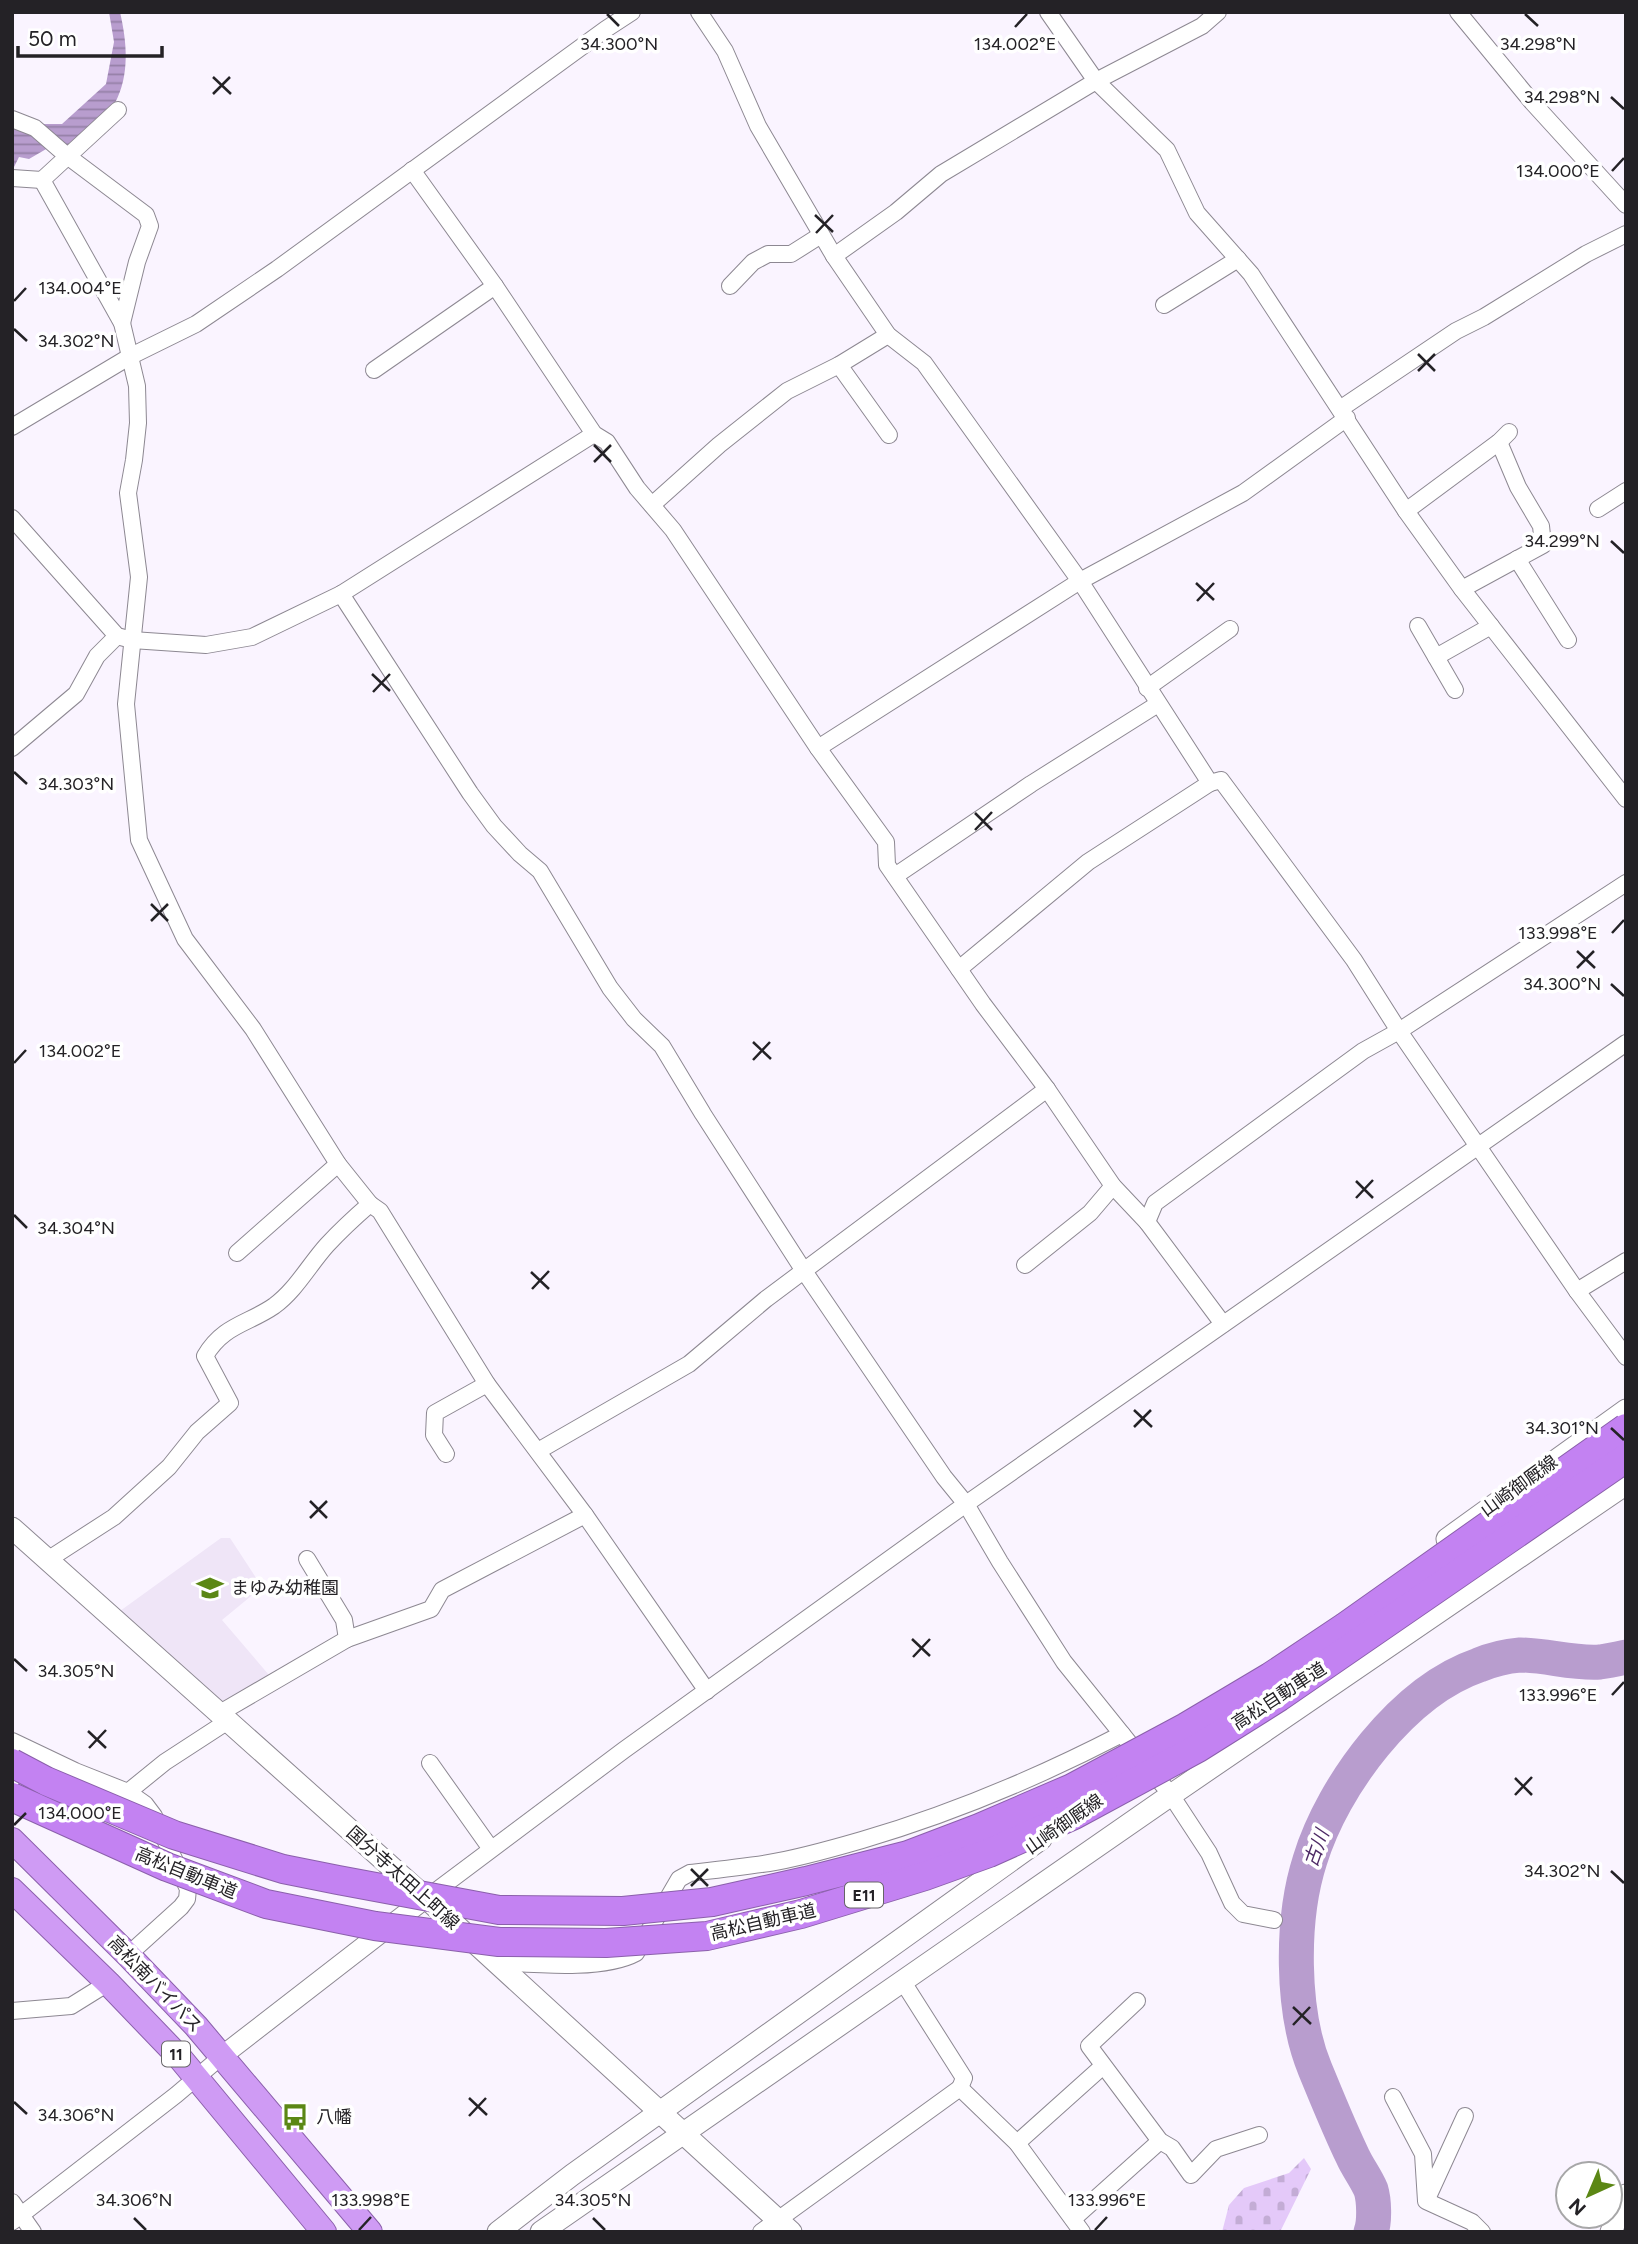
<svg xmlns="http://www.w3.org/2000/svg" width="1638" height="2244" font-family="Figtree,'Noto Sans JP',sans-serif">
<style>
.built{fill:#efe5f7}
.cemetery{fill:url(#cemetery-stones)}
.water{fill:url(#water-rules)}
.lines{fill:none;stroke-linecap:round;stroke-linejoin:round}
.river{stroke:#b89dce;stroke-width:35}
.minor-casing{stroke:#8d8892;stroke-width:18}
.tertiary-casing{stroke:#8d8892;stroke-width:21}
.secondary-casing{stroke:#8d8892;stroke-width:23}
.trunk-casing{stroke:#8b60ab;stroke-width:26}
.minor{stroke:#fff;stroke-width:16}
.tertiary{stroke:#fff;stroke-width:19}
.secondary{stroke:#fff;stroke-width:21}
.trunk{stroke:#cf9bf4;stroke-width:24}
.motorway-bridge-casing{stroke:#8b60ab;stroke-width:30;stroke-linecap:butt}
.motorway-bridge{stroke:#c382f2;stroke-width:28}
.ticks{fill:none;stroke:#242226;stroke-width:2.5}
.labels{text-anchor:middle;stroke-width:7;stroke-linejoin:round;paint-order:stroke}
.shield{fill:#fff;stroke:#666467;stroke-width:2}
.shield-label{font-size:16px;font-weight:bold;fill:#242226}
.street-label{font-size:18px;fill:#242226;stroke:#fff}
.poi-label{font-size:18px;fill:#242226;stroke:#fff;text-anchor:start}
.water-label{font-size:19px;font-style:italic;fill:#4e2b66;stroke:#fff}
.ticks-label{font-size:18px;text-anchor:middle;fill:#242226;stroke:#fff;stroke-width:7;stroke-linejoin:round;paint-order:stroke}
</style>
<defs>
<pattern id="cemetery-stones" width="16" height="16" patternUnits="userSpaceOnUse" patternTransform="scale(1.75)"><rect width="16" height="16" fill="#e4c9f9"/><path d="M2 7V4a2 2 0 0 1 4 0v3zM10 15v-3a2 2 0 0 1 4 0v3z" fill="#c3acd5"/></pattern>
<pattern id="water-rules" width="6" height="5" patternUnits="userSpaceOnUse" patternTransform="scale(1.75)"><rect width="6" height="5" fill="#b89dce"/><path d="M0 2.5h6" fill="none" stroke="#9580a7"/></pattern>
</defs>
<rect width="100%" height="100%" fill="#faf4ff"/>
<!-- built -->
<polygon class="built" points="221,1538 230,1538 262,1587 222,1620 269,1675 223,1705 120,1611"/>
<!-- cemetery -->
<polygon class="cemetery" points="1304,2158 1311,2169 1280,2232 1222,2232 1229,2205 1244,2188 1289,2173"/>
<!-- water -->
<path class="water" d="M 109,12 L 120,12 C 127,42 130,75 115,103 C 109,114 77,137 66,147 L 60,141 L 29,159 L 19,157 L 12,171 L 12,124 L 62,124 L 106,84 L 114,42 Z"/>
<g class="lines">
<!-- river -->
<path class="river" d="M 1371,2232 C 1375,2221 1374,2200 1371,2190 C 1366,2178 1358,2168 1353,2157 C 1339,2128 1327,2098 1315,2069 C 1291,2011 1291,1919 1310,1860 C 1333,1785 1403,1691 1479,1665 C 1491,1660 1508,1656 1520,1655 C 1546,1655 1574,1664 1600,1662 C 1608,1661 1617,1659 1626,1657"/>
<defs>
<g id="minor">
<polyline points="699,12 725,51 758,126 834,256 888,335 924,363 1080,581 1210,783 1221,780 1354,960 1399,1031 1577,1291 1626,1357"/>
<polyline points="1048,12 1096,81 1167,150 1197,213 1251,274 1406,511 1462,589 1626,799"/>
<polyline points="1458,12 1532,102 1626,205"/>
<polyline points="118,110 42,180 122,323 137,386 138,423 134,460 128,493 139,577 126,704 139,840 185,939 253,1029 338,1164 370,1204 380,1211 487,1384 585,1515 707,1691"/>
<polyline points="12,119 35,128 66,155 146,215 150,226 137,262 122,323"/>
<polyline points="412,170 495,286 594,434 607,442 637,488 673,530 818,748 886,842 887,865 983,1004 1047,1089 1113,1186 1147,1222 1223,1324"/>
<polyline points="12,178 42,180"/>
<polyline points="834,256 896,212 941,174 1096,81 1202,26 1218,12"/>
<polyline points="730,286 753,262 768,254 791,254 821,235"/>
<polyline points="1164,305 1238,259"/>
<polyline points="839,365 889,435"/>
<polyline points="374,370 495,286"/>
<polyline points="1340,409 1456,331 1484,317 1586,254 1626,234"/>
<polyline points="12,427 129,357 196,324 277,269 606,29 632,12"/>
<polyline points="652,505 719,445 787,391 839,365 888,335"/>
<polyline points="1598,509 1626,491"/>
<polyline points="1406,511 1499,442 1509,432"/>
<polyline points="12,518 117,636 132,640 206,645 252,637 341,594 594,434"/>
<polyline points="1517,559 1568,640"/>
<polyline points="1462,589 1543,545 1541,526 1518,487 1499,442"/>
<polyline points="341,594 470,793 494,826 520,854 540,871 610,988 634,1019 662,1046 703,1114 804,1271 944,1477 966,1504 1000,1562 1064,1662 1171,1795 1209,1853 1232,1903 1243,1914 1274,1920"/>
<polyline points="1418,626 1455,690"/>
<polyline points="1436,657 1491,626"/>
<polyline points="1147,688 1230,629"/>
<polyline points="12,748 76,694 97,656 117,636"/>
<polyline points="818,748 1080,581 1243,493 1347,418"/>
<polyline points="895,876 1031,784 1158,704"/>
<polyline points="959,969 1088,862 1210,783"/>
<polyline points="1147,1222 1155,1203 1363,1051 1399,1031 1626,883"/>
<polyline points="237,1253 338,1164"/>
<polyline points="1025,1265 1090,1213 1113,1186"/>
<polyline points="1577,1291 1626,1261"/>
<polyline points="538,1451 689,1364 766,1299 1047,1089"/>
<polyline points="446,1454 434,1435 435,1413 487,1384"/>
<path d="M 49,1559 L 114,1517 L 169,1467 L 197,1432 L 230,1403 L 205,1356 C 223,1325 248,1324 274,1306 C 296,1290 309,1265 327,1245 C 340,1231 355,1217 370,1204"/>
<polyline points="307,1559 344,1620 347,1639"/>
<polyline points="220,1713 347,1639 431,1609 442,1590 585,1515"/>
<polyline points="12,1741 75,1771 128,1792 145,1804 154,1816 188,1889 187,1899 181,1907 128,1955"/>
<polyline points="430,1763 491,1849"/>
<polyline points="128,1792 165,1762 228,1721"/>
<polyline points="428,1897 624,1750 966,1504 1626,1043"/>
<path d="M 496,1962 C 534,1964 603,1971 636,1953 L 679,1879 L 690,1873 C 716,1870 743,1867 769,1863 C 800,1858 831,1849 862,1840 C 954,1813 1037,1778 1122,1734"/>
<polyline points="903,1982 964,2078 960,2088"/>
<polyline points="1137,2001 1089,2046 1160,2141 1172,2148 1191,2175 1216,2149 1259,2135"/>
<polyline points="12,2011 71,2006 108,1983"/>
<polyline points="1393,2097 1423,2154 1426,2201 1472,2222 1482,2232"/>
<polyline points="1017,2143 1103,2066"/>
<polyline points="1427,2199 1465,2116"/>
<polyline points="12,2202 33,2232"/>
<polyline points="1073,2219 1160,2141"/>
<polyline points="12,2222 176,2095 222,2056"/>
<polyline points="761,2232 960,2088 1017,2143 1082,2232"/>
</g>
<polyline id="tertiary" points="222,2056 426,1898"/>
<g id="secondary">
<polyline points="12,1528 426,1898 791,2232"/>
<polyline points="1447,1539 1626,1410"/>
<polyline points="498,2232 572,2175 1041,1839"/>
<polyline points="541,2232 1171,1795 1626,1484"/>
<polyline points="1611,2232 1626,2195"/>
</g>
<g id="trunk">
<polyline points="12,1840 128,1955 196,2026 370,2232"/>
<polyline points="12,1890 108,1983 180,2058 324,2232"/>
</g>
</defs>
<!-- minor casing -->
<use href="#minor" class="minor-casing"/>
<!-- tertiary casing -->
<use href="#tertiary" class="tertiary-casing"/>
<!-- secondary casing -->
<use href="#secondary" class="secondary-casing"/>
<!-- trunk casing -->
<use href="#trunk" class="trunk-casing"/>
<!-- minor -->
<use href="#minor" class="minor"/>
<!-- tertiary -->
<use href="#tertiary" class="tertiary"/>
<!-- secondary -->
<use href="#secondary" class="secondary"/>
<!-- trunk -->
<use href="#trunk" class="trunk"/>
<defs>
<g id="motorway-bridge">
<polyline points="12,1763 46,1781 174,1835 283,1869 338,1880 499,1910 623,1911 712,1902 806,1881 908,1855 979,1828 1072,1788 1186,1727 1270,1677 1345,1627 1626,1428"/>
<polyline points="12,1797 167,1867 266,1904 375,1926 499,1942 606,1943 707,1936 801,1914 925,1876 989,1853 1074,1815 1198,1748 1279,1697 1626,1458"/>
</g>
</defs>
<!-- motorway-bridge casing -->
<use href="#motorway-bridge" class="motorway-bridge-casing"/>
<!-- motorway-bridge -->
<use href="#motorway-bridge" class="motorway-bridge"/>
</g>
<!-- ticks -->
<path class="ticks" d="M 607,14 L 619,26M 1525,14 L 1538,26M 1015,27 L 1027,14M 213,77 L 231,94M 213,94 L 230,77M 1611,97 L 1624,109M 1612,171 L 1624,158M 815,215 L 833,232M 816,233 L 833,215M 14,301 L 26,288M 14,329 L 27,341M 1418,354 L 1435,371M 1418,371 L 1435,354M 594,445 L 611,462M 594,462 L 611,445M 1611,541 L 1624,553M 1196,583 L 1214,600M 1197,601 L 1214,583M 372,674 L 390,691M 373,692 L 390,674M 14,772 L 27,784M 975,813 L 992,830M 975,830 L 992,812M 151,904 L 168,921M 151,921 L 168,904M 1612,933 L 1624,920M 1577,951 L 1595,968M 1577,968 L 1594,951M 1611,984 L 1624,996M 753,1042 L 771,1059M 753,1060 L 770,1042M 14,1063 L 26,1050M 1356,1181 L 1373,1198M 1356,1198 L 1373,1180M 14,1215 L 27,1228M 531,1272 L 549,1289M 532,1289 L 549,1271M 1134,1410 L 1152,1427M 1134,1427 L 1151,1410M 1611,1428 L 1624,1440M 310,1501 L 327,1518M 310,1518 L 327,1501M 912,1639 L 930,1656M 913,1657 L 930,1639M 14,1659 L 27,1671M 1612,1695 L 1624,1682M 88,1731 L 106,1748M 89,1748 L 106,1730M 1515,1778 L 1532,1795M 1515,1795 L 1532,1777M 14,1825 L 26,1813M 691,1869 L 708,1886M 1611,1871 L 1624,1883M 691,1886 L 708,1869M 1293,2007 L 1311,2024M 1293,2025 L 1310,2007M 469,2098 L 487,2115M 14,2102 L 27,2114M 469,2116 L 486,2098M 134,2218 L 146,2230M 593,2218 L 605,2230M 359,2230 L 371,2217M 1095,2230 L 1107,2217"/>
<!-- icons -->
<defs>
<symbol id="school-bare" viewBox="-9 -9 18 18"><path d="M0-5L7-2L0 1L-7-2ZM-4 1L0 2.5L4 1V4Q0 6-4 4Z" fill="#5b8715" stroke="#fff" stroke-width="2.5" paint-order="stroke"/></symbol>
<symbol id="bus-bare" viewBox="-9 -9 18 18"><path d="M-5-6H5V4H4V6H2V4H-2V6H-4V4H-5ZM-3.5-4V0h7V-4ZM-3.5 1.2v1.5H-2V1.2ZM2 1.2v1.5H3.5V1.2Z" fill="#5b8715" stroke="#fff" stroke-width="2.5" paint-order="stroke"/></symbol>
</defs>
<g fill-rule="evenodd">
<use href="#school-bare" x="191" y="1569" width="38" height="38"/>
<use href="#bus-bare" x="276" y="2098" width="38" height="38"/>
</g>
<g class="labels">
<!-- shield labels -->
<g class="shield">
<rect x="845" y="1882.5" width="38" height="25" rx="5"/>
<rect x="162" y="2041.5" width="28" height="25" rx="5"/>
</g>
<g class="shield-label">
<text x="864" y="1901">E11</text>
<text x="176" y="2060">11</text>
</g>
<!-- street labels -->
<g class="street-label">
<text transform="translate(1519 1486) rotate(-36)" y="6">山崎御厩線</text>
<text transform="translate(1279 1696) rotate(-33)" y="6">高松自動車道</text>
<text transform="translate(1064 1824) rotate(-35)" y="6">山崎御厩線</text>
<text transform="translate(186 1873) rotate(22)" y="6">高松自動車道</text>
<text transform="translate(403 1878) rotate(42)" y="6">国分寺太田上町線</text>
<text transform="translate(763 1922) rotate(-13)" y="6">高松自動車道</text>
<text transform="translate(155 1984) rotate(46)" y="6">高松南バイパス</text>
</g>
<!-- poi labels -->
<g class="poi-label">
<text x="231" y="1594">まゆみ幼稚園</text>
<text x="316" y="2123">八幡</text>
</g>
<!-- water labels -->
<g class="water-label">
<text transform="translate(1316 1848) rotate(-70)" y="7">古川</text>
</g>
</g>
<g class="ticks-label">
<text x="619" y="50">34.300°N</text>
<text x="1538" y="50">34.298°N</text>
<text x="1015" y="50">134.002°E</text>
<text x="1562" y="103">34.298°N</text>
<text x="1558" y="177">134.000°E</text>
<text x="80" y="294">134.004°E</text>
<text x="76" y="347">34.302°N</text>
<text x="1562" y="547">34.299°N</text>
<text x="76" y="790">34.303°N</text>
<text x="1558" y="939">133.998°E</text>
<text x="1562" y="990">34.300°N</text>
<text x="80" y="1057">134.002°E</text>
<text x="76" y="1234">34.304°N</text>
<text x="1562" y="1434">34.301°N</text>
<text x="76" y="1677">34.305°N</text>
<text x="1558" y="1701">133.996°E</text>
<text x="80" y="1819">134.000°E</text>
<text x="1562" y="1877">34.302°N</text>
<text x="76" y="2121">34.306°N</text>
<text x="371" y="2206">133.998°E</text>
<text x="1107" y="2206">133.996°E</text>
<text x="134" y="2206">34.306°N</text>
<text x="593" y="2206">34.305°N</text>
</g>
<!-- border -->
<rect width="1638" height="2244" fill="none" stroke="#242226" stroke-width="28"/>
<!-- north arrow -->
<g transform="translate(1589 2195) rotate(224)"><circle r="33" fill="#ffffff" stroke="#a7a7a8" stroke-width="2"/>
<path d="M0-5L12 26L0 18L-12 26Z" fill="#5b8715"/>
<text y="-10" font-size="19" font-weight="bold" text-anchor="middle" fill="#242226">N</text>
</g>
<!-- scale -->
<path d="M18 46v10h144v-10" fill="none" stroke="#242226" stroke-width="3.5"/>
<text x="28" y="46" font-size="21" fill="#242226" stroke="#ffffff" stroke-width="5" paint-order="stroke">50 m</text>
</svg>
